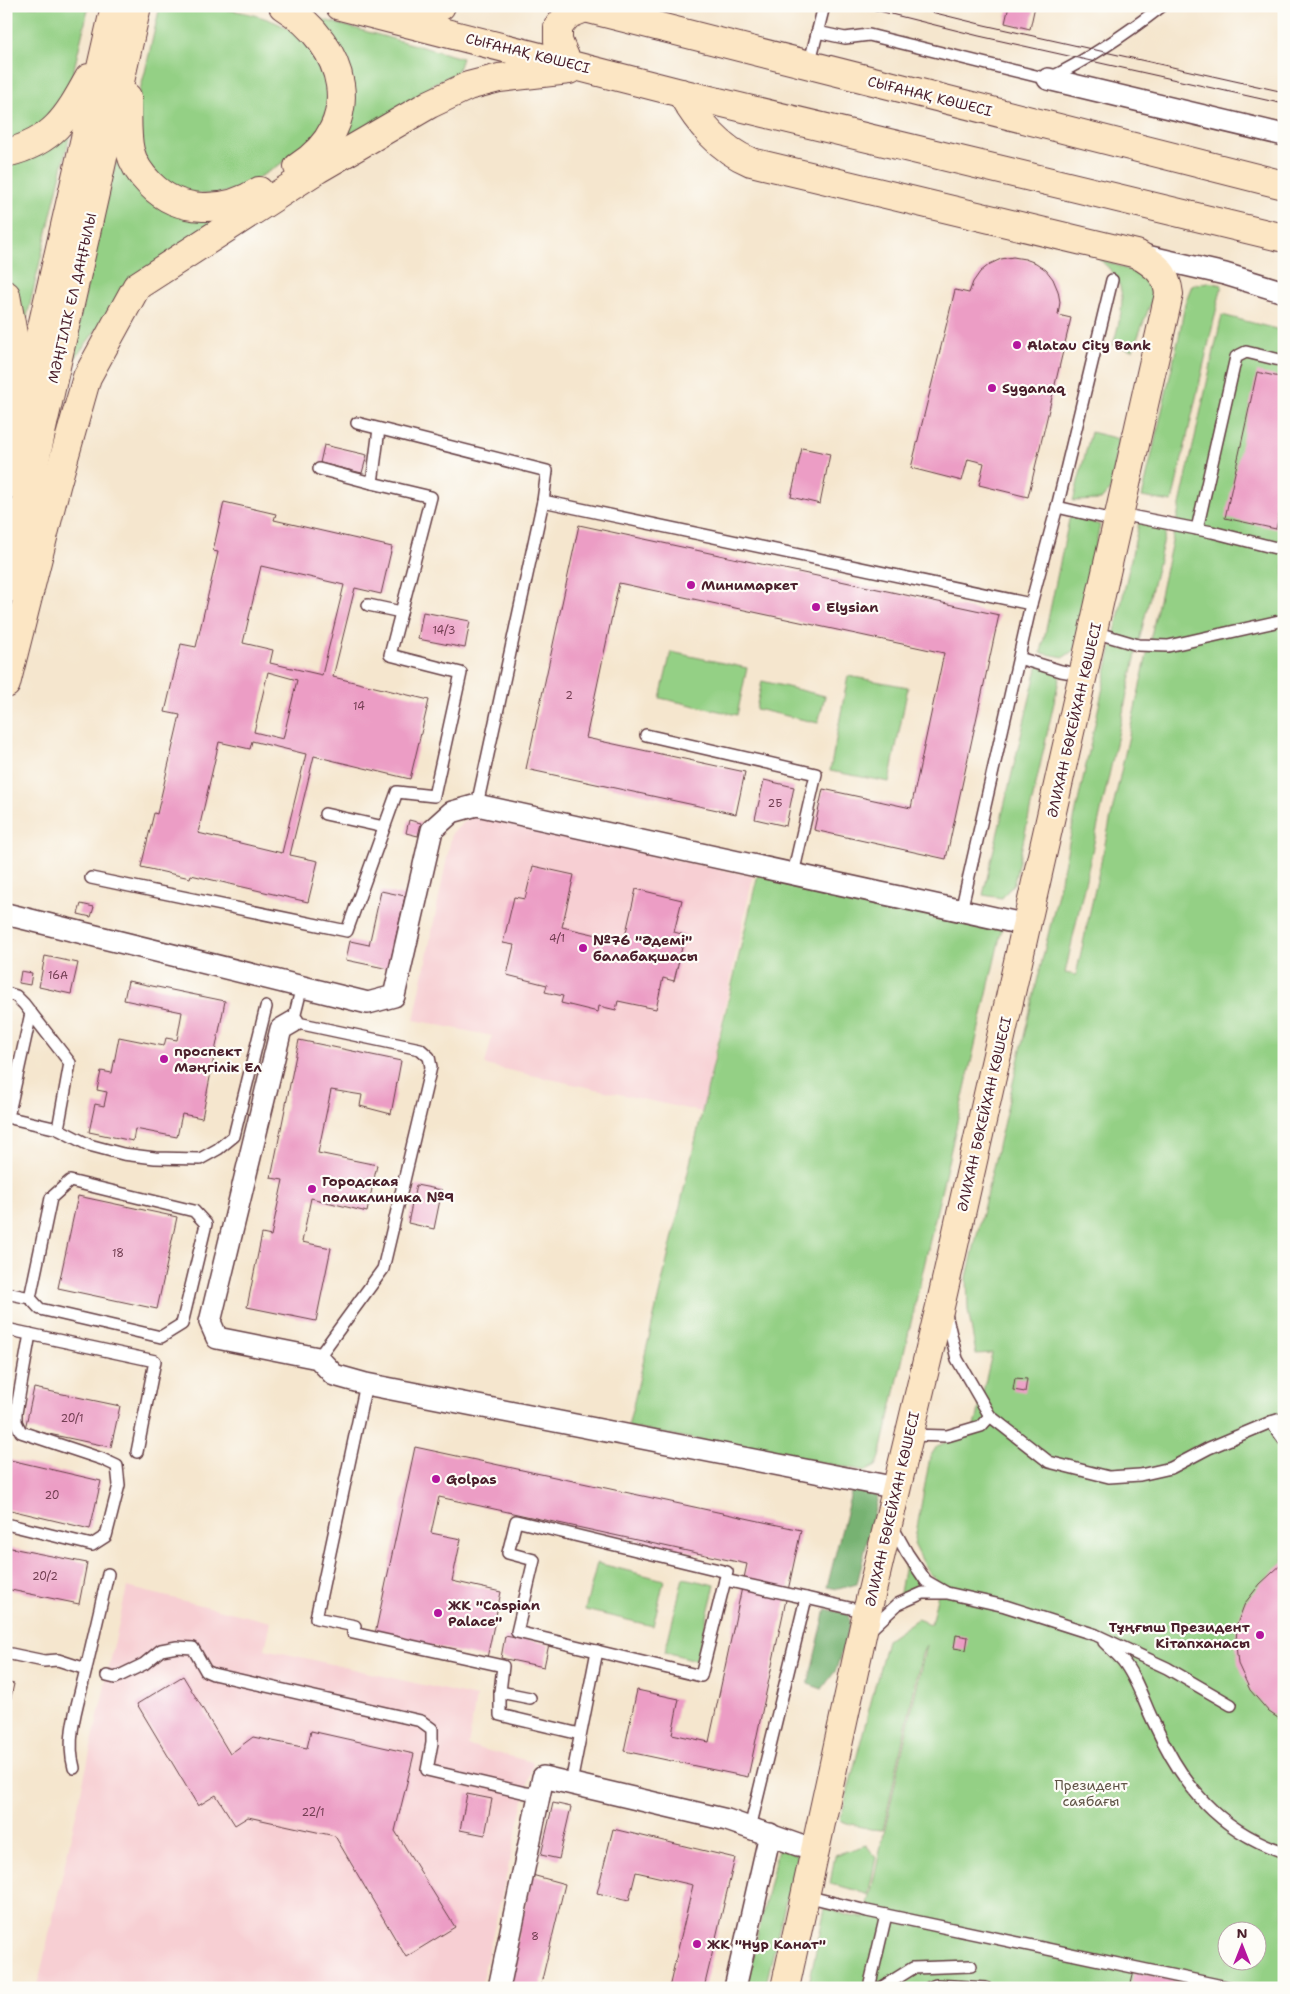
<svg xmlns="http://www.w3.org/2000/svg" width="1290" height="1994" font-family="'Shantell Sans',sans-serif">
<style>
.built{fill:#f7cfd3}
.green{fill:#94d085;stroke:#6f7858;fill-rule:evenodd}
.forest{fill:#77b272;stroke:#60684e}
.building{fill:#ec9dc5;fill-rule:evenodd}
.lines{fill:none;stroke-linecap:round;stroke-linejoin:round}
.lane-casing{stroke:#643d43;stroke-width:14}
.street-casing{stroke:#643d43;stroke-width:24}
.secondary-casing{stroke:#643d43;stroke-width:30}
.lane{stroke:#fff;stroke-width:11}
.street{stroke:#fff;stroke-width:21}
.secondary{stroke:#fce6c4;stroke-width:28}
.tram{stroke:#4a1f2b;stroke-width:1}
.poi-dot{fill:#b5179e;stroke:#fdfcf7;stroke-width:2}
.labels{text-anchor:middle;stroke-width:4.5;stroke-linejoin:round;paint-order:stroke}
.number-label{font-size:11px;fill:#723e52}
.street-label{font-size:14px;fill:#4a1f2b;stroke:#fdfcf7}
.poi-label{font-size:14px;font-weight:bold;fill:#4a1f2b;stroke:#fdfcf7;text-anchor:start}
.park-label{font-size:14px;fill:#605446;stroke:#fdfcf7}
</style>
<rect width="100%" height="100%" fill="#fdfcf7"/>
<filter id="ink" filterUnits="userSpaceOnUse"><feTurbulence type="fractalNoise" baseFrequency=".02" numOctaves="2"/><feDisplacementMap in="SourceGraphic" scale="10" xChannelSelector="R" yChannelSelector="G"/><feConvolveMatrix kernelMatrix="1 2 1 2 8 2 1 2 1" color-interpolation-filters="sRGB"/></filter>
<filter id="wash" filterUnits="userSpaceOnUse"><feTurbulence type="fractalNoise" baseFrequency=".0096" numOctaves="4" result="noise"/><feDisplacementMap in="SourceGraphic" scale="20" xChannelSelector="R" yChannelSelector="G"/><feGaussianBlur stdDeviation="1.12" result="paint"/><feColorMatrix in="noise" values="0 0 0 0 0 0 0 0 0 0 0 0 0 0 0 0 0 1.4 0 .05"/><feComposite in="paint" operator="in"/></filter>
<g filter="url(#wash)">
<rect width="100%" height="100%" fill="#f5e6ce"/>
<!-- built -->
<g class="built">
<polygon points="471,816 753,876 702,1112 485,1065 492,1036 414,1020 452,833"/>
<polygon points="127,1587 271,1622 265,1649 476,1697 468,1746 533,1762 480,1988 37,1988"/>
</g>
<!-- green -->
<g class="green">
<polygon points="6,6 89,6 69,90 50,122 6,142"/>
<path d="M 160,6 C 210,6 295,8 319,62 C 322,69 328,79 329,86 C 330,94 328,109 325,116 C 318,138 297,153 279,165 C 261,176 243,189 222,193 C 193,198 162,186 146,161 C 143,157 137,116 137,109 C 137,97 142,84 145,72 C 150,50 155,28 160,6 Z"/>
<polygon points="310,16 462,58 457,73 432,84 432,96 331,155 346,124"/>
<polygon points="72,126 22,338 6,273 6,162"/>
<polygon points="120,143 125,166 234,211 124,292 68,368"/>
<path d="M 1096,257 L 1146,277 L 1153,297 L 1133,350 L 1113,345 C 1123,308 1132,283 1096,257 Z"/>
<polygon points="1208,282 1222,285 1172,502 1142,497 1179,337 1185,303 1192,285"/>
<path d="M 1222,315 L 1284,331 L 1284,1988 L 808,1988 L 825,1908 L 850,1916 L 865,1918 L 926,1645 L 922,1654 L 883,1830 L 870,1829 L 840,1821 L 887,1640 L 917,1619 L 931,1624 L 940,1584 L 928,1572 L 914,1544 L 930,1457 L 937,1446 L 959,1437 L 973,1435 L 992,1353 L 976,1354 L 968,1310 L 967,1277 L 1058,893 L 1140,518 L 1168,523 L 1138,645 L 1065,973 L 1076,975 ZM 1228,1932 L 1258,1932 L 1258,1962 L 1228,1962 Z"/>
<polygon points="1091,432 1119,439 1111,488 1101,500 1073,501"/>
<polygon points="1070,515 1100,525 1074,650 1064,657 1041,653"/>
<polygon points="671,652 747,668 737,715 660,698"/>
<polygon points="1038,664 1061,671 1014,883 1002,898 983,895"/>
<polygon points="848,676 908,687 889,782 830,771"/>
<polygon points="762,681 825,696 818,723 756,709"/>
<polygon points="758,874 1002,928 880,1457 876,1466 866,1471 628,1427"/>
<polygon points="907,1553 926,1581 923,1593 898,1604"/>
<polygon points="597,1563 664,1580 653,1626 585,1610"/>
<polygon points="683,1578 715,1585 696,1660 665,1652"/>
<polygon points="866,1845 876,1857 868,1896 856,1890 830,1884 835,1855"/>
<polygon points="778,1849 797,1854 765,1988 745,1988"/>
</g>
<!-- forest -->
<g class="forest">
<polygon points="852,1489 878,1496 857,1584 838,1589 827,1587"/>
<polygon points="826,1609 848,1614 850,1623 836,1670 822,1689 808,1684"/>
</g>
<g id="blocks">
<!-- building -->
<g class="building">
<polygon points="1009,6 1035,6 1030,29 1005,23"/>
<polygon points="1013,257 1025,259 1036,263 1046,270 1053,279 1058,291 1060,302 1058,315 1071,318 1028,497 979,485 984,463 968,459 962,481 911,468 955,290 969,293 973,282 980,272 990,264 1001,259"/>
<polygon points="1257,372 1284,378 1284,493 1276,529 1225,518"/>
<polygon points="324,445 367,455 362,473 320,463"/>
<polygon points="802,448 830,454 820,504 791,497"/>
<path d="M 224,502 L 276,514 L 274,520 L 392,547 L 381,594 L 355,588 L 333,677 L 429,700 L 410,779 L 314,756 L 290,855 L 318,861 L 308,902 L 191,875 L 190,878 L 141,867 L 154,813 L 157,814 L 180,715 L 165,712 L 181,644 L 196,647 L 218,552 L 213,551 ZM 261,566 L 344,585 L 322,675 L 270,663 L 273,650 L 243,643 ZM 268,672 L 297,680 L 283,739 L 254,732 ZM 252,741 L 306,754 L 282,853 L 198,833 L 219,742 L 250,749 Z"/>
<polygon points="579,525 999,615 946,859 814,830 823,789 911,808 944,653 619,583 586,738 745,772 736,814 526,769"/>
<polygon points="423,612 470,621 465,648 418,639"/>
<polygon points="764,780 794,787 786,826 755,819"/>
<polygon points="409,820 421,823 418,836 406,833"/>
<polygon points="533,866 574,875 562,927 624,941 636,889 682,900 674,932 685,935 674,981 663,978 656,1009 618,1001 616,1010 599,1006 598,1012 561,1003 563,996 545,992 547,985 507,975 514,945 503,943 514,897 525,899"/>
<polygon points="381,891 405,896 389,969 346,960 350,941 369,945"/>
<polygon points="81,904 94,907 91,917 78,914"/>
<polygon points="45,956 78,963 71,994 39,987"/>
<polygon points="21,971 32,973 30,985 19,983"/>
<polygon points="128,981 225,1001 202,1118 182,1114 177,1137 135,1129 133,1141 89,1132 95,1104 104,1106 107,1092 97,1090 101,1071 112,1073 119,1037 164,1046 166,1038 177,1040 182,1012 124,1000"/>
<polygon points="299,1040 401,1061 391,1114 360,1106 362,1095 331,1090 318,1153 377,1165 367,1212 311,1198 302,1242 331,1248 316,1321 247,1307 262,1234 271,1236 283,1180 271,1178"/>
<polygon points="416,1185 442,1190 434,1229 408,1223"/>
<polygon points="78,1196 177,1217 157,1309 58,1288"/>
<polygon points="1015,1378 1027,1379 1025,1392 1013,1390"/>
<polygon points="34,1388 120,1406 111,1447 25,1429"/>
<polygon points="415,1447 801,1530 748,1777 624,1751 637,1690 679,1699 672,1734 709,1742 747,1564 439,1497 431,1533 461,1539 452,1581 501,1592 487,1658 375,1634"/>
<polygon points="6,1459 101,1481 90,1529 6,1509"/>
<polygon points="6,1547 87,1563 79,1604 6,1589"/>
<polygon points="1284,1562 1284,1722 1269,1712 1250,1690 1238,1664 1236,1645 1237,1624 1245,1603 1260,1584"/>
<polygon points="956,1635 968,1637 966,1650 954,1648"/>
<polygon points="505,1636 549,1644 544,1667 501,1658"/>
<polygon points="183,1676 230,1754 253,1737 307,1748 311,1731 414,1754 395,1831 455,1927 406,1957 335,1836 248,1817 235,1825 216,1795 198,1806 137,1704"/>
<polygon points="6,1682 14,1684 7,1715 6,1715"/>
<polygon points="467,1794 492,1799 485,1835 460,1830"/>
<polygon points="553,1803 571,1807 559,1859 541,1855"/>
<polygon points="613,1829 735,1858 704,1988 669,1988 693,1885 636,1872 629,1900 597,1893"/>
<polygon points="532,1875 565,1884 540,1988 505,1988"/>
<polygon points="1134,1971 1205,1988 1130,1988"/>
</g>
</g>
</g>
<g filter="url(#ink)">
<use href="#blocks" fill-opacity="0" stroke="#643d43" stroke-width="1"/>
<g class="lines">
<defs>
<g id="lane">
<path d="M 817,32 L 845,38 L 869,35 L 1048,79 C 1089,59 1126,34 1162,6"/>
<polyline points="809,65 824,6"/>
<polyline points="357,423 547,471 543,501"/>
<polyline points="319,469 372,483"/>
<polyline points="1057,507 1118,521"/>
<polyline points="1120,514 1212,532 1284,550"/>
<polyline points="1197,529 1236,357 1246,352 1284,361"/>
<polyline points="1031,604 1057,507 1112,280"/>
<polyline points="368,605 401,612"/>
<polyline points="1094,632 1138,645 1168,646 1284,620"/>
<polyline points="1019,658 1061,671 1084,675"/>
<polyline points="646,735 816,774 793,874"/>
<polyline points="477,805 543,501 1031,604 961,911"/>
<polyline points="325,814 384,827"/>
<polyline points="91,878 347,931 397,792 434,796 461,673 390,655 431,497 372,483 379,429"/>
<polyline points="302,986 293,1022 420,1049 429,1057 431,1067 383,1269 318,1358"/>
<polyline points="6,993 16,996 24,1004 70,1063 58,1129 6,1117"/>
<polyline points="8,1117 31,1013"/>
<polyline points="58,1129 89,1145 123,1154 155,1158 200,1159 218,1149 234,1136 266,1007"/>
<polyline points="6,1293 30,1298 40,1309 161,1337 182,1324 206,1224 194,1211 70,1181 51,1198 30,1298"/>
<polyline points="946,1314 957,1359 990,1416 1049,1462 1109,1477 1140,1475 1171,1468 1209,1448 1271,1422 1284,1418"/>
<polyline points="6,1329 155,1361 137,1452"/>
<polyline points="366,1384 316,1618 355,1626 353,1633 503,1666 500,1692"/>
<polyline points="1271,1422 1284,1440"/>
<polyline points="910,1435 947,1436 981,1426 990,1416"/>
<polygon points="516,1521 727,1572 701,1676 517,1632 534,1560 508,1553"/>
<polyline points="6,1524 92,1545 106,1536 119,1485 117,1466 102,1459 21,1432 16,1422 16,1413 30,1334"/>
<polyline points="892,1526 907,1553 926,1581 945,1592"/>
<polyline points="725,1580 806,1598"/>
<polyline points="869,1631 898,1604 923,1593 947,1593 1005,1606 1096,1635 1167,1668 1231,1705"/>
<path d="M 1104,1642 C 1110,1648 1117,1654 1123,1661 C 1138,1680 1144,1704 1155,1725 C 1183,1786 1218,1830 1284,1852"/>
<polyline points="6,1653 44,1661 58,1660 86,1669 108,1574"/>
<polyline points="107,1676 115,1678 144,1664 161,1650 177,1647 193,1648 206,1671 213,1674 421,1721 432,1729 432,1743 427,1770 526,1793 538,1794"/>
<polyline points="530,1698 500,1692 500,1715 580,1734"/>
<path d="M 74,1768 C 65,1736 79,1701 86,1669"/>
<polyline points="571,1783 597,1651"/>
<polyline points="750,1828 806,1598 867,1612"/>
<polyline points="806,1896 867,1911 1232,1988"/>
<polyline points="869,1988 886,1915"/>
<polyline points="881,1988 913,1968 971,1966"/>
<polyline points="929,1988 936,1985 986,1988"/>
</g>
<g id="street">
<polyline points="1048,79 1284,135"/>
<polyline points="1142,255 1225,274 1284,292"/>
<polyline points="6,914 368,1003 394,996 432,830 452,812 477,805 1027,925"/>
<polyline points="293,1022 281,1029 210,1322 217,1338 318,1358 334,1375 366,1384 897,1488"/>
<polyline points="499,1988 543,1777 727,1820 798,1845 815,1848"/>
<polyline points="735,1988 770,1834"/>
</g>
<g id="secondary">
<path d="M 283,6 C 346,45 367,123 298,167"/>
<polyline points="340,6 681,93 1284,238"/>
<polyline points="410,6 423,9 441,6"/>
<polyline points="577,6 1284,185"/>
<polyline points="568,64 558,41 558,27 568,15 585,8"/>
<path d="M 681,93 C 698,122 719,149 751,162 L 1137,254 C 1154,264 1167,273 1169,294 L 942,1298 L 867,1612 L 785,1988"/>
<path d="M 127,97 C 128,115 126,134 130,151 C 133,163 141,175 150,184 C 179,214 225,213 259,191"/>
<path d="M 6,153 C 53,142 67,118 89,78"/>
<polyline points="6,295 17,357 10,389"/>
<polyline points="6,485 115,6"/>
<polyline points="6,589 137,6"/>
<polyline points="6,684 56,486 87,377 137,286 318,169 430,104 468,86 499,78 569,70"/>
</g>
</defs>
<!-- lane casing -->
<use href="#lane" class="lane-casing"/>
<!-- street casing -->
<use href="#street" class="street-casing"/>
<!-- secondary casing -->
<use href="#secondary" class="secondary-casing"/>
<!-- lane -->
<use href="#lane" class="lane"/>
<!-- street -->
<use href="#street" class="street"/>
<!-- secondary -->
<use href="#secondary" class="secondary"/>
<!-- tram -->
<g class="tram">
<polyline points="859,6 979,36 1284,104"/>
<polyline points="907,6 984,25 1284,92"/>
</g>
</g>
</g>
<!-- markers -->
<g class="poi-dot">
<circle cx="1017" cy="345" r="5"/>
<circle cx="992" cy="388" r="5"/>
<circle cx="691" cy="585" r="5"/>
<circle cx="816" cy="607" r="5"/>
<circle cx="583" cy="948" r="5"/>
<circle cx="164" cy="1059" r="5"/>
<circle cx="312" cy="1189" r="5"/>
<circle cx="436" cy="1479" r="5"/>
<circle cx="438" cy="1613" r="5"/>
<circle cx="1260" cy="1635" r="5"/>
<circle cx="697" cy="1944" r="5"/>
</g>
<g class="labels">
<!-- number labels -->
<g class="number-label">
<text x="444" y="634">14/3</text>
<text x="569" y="699">2</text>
<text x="359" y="710">14</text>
<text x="775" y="807">2Б</text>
<text x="557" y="942">4/1</text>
<text x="58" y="979">16А</text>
<text x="118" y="1257">18</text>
<text x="72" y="1422">20/1</text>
<text x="52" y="1499">20</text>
<text x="45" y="1580">20/2</text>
<text x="313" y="1816">22/1</text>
<text x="535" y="1940">8</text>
</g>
<!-- street labels -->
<g class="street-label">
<text transform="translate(528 53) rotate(14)" y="5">СЫҒАНАҚ КӨШЕСІ</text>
<text transform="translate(930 96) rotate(14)" y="5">СЫҒАНАҚ КӨШЕСІ</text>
<text transform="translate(72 298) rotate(-77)" y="5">МӘҢГІЛІК ЕЛ ДАҢҒЫЛЫ</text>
<text transform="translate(1074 720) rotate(-77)" y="5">ӘЛИХАН БӨКЕЙХАН КӨШЕСІ</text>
<text transform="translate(984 1114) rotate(-77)" y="5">ӘЛИХАН БӨКЕЙХАН КӨШЕСІ</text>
<text transform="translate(892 1509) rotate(-77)" y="5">ӘЛИХАН БӨКЕЙХАН КӨШЕСІ</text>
</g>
<!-- poi labels -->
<g class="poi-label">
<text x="1027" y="350">Alatau City Bank</text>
<text x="1002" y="393">Syganaq</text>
<text x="701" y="590">Минимаркет</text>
<text x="826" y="612">Elysian</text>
<text x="593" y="945">№76 "Әдемі"<tspan x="593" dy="16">балабақшасы</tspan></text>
<text x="174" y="1056">проспект<tspan x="174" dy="16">Мәңгілік Ел</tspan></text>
<text x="322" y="1186">Городская<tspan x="322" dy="16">поликлиника №9</tspan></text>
<text x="446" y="1484">Golpas</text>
<text x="448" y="1610">ЖК "Caspian<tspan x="448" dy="16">Palace"</tspan></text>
<text x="1250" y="1632" text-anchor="end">Тұңғыш Президент<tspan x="1250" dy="16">Кітапханасы</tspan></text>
<text x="707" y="1949">ЖК "Нур Канат"</text>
</g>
<!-- park labels -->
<g class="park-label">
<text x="1091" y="1790">Президент<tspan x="1091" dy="16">саябағы</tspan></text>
</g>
</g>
<!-- margin -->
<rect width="1290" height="1994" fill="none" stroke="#fdfcf7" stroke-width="25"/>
<!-- north arrow -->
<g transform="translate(1242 1946)"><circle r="24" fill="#fdfcf7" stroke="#b5a4a5"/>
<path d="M0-4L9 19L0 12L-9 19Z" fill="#b5179e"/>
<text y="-8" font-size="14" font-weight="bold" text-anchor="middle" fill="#4a1f2b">N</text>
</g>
</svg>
